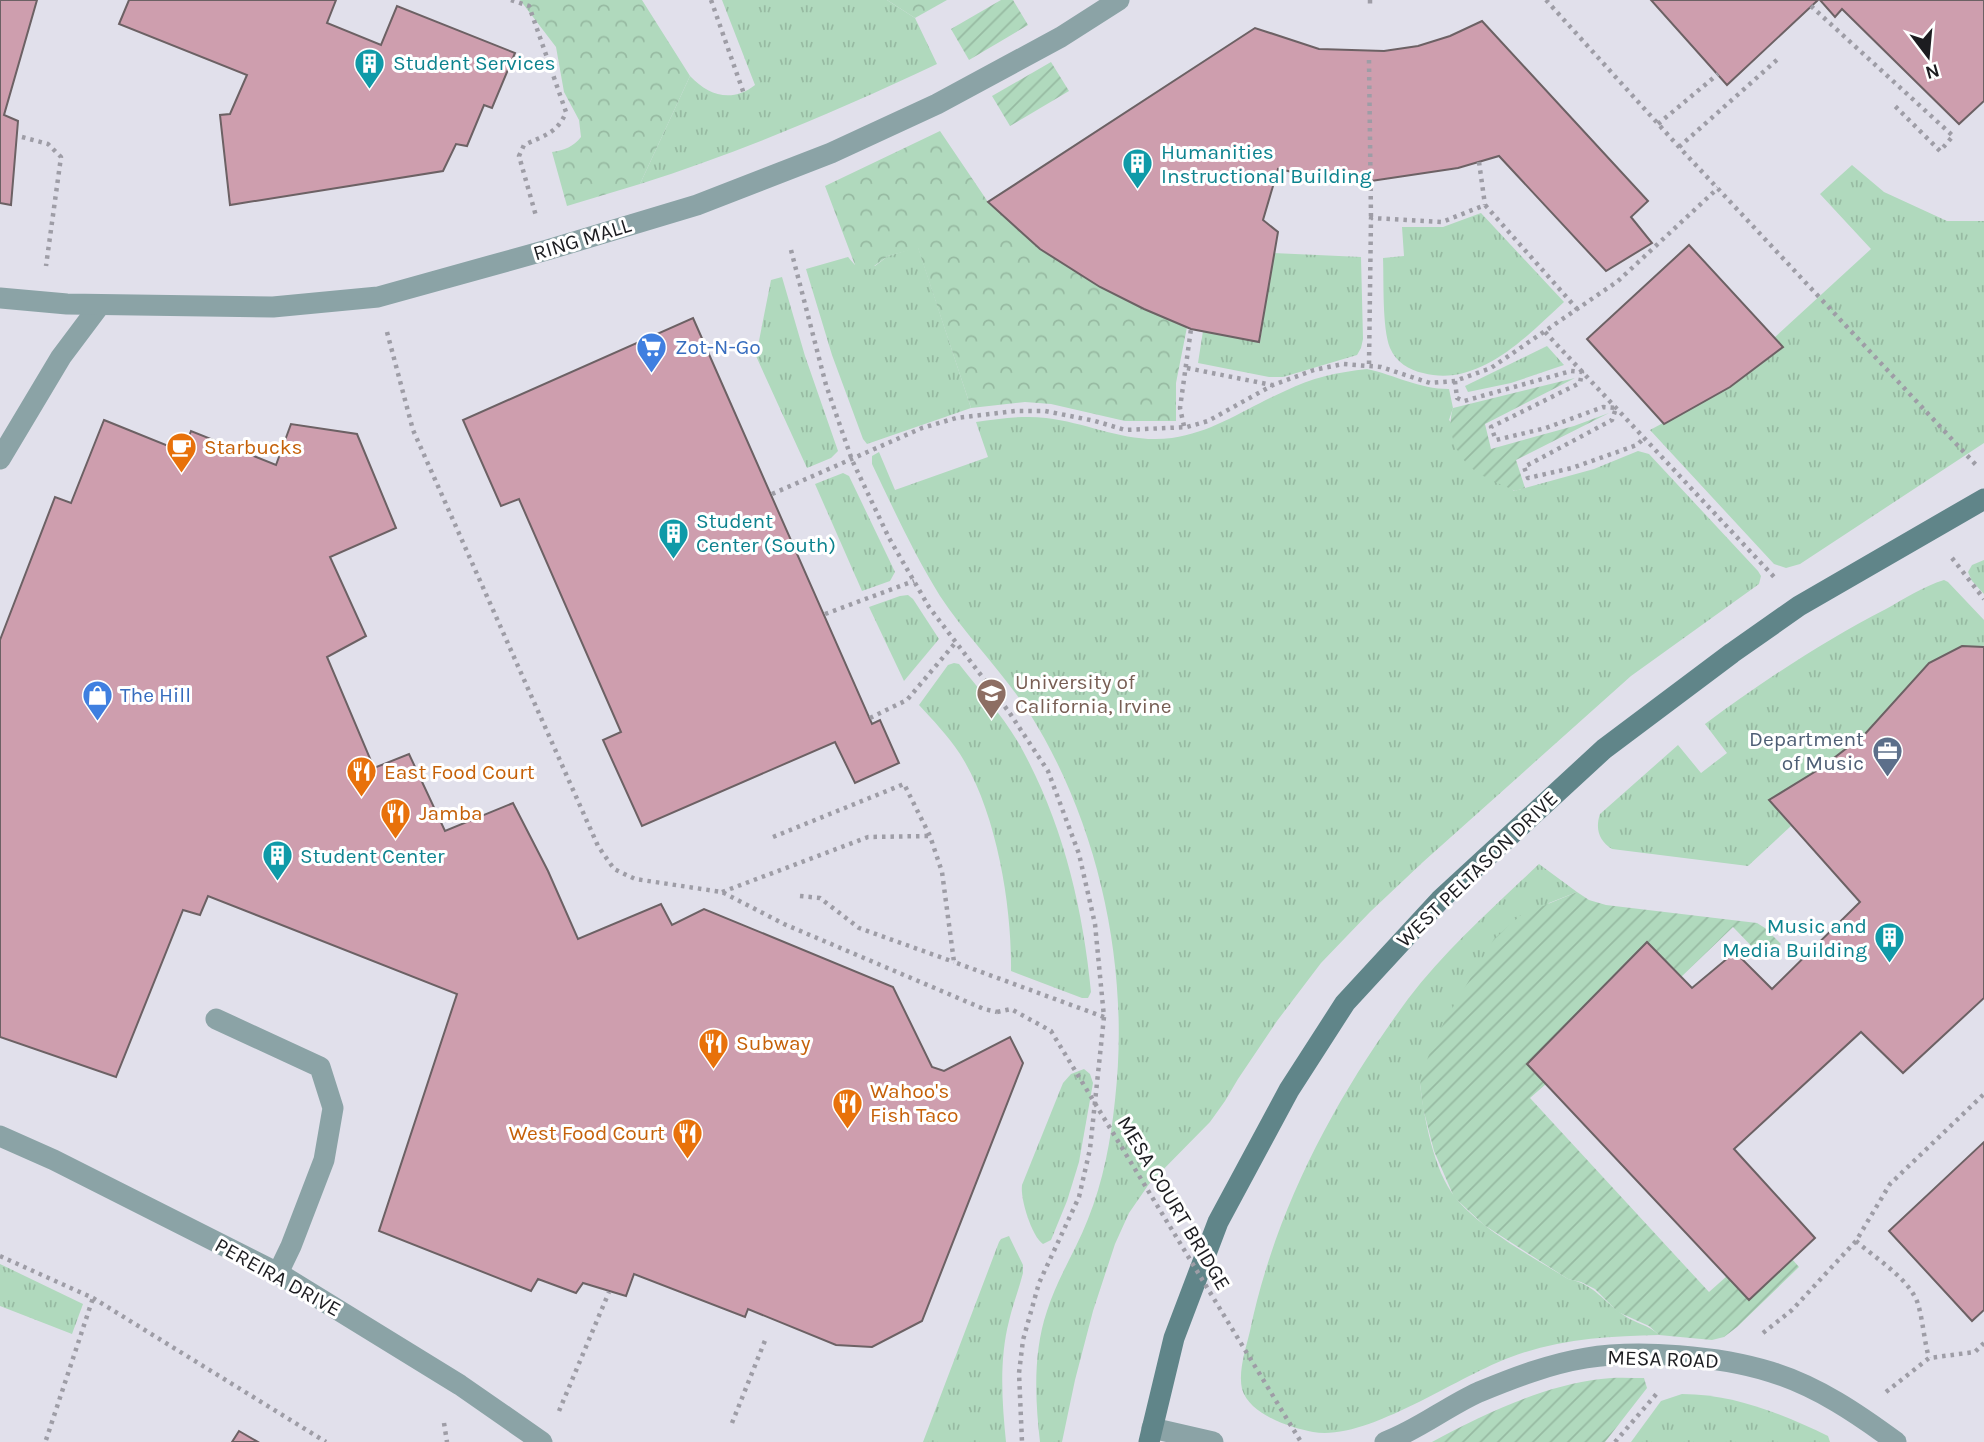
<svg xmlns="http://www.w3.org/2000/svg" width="1984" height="1442" font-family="Karla,sans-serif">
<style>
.grass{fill:url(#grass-tufts)}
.forest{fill:url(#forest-crowns)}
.garden{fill:url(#garden-furrows)}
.building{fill:#ce9eae;stroke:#6c6164;stroke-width:2}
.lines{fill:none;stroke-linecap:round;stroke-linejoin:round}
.path{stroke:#9e9da6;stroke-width:4.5;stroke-dasharray:3.5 5;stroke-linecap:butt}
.lane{stroke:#8ba3a6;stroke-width:21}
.street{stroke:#8ba3a6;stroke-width:21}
.secondary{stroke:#608589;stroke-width:21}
.path-bridge{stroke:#9e9da6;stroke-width:4.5;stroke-dasharray:3.5 5;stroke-linecap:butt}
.labels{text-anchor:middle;stroke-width:6;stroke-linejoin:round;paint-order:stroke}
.culture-label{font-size:21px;fill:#0d838f;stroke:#fff;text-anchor:start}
.street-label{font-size:21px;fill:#1c1c20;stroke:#fff}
.shop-label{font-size:21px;fill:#366cbe;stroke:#fff;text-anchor:start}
.food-label{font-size:21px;fill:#c56008;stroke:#fff;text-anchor:start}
.education-label{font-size:21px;fill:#785e54;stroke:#fff;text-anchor:start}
.service-label{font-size:21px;fill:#4e5e75;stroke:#fff;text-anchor:end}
</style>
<defs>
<pattern id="grass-tufts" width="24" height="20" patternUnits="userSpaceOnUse" patternTransform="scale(1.75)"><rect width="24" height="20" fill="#b0d9bd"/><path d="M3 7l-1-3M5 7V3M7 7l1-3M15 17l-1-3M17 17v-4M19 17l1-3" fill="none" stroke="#97baa2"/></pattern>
<pattern id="forest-crowns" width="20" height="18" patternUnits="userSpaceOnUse" patternTransform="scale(1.75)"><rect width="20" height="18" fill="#b0d9bd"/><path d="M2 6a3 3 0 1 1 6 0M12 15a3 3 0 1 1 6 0" fill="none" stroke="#97baa2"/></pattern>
<pattern id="garden-furrows" width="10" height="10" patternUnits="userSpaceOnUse" patternTransform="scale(1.75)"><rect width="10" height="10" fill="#b0d9bd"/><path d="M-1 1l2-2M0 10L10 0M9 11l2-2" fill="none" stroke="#97baa2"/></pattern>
</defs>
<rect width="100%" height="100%" fill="#e1e0eb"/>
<!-- grass -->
<g class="grass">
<path d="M 722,0 L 887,0 L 915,18 L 937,64 C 839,110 744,151 640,184 L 690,76 C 709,96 732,103 755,85 Z"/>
<polygon points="1852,165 1884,192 1947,221 1984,221 1984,443 1800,564 1786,568 1774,564 1650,430 1730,387 1783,348 1774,338 1871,249 1820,194"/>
<path d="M 1481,213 L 1564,302 C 1527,336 1479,388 1423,373 C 1409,370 1396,362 1390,348 C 1382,327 1384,282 1383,258 L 1404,256 L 1402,227 L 1443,227 Z"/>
<polygon points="918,247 971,408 867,444 863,439 832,355 806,269 848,257 855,265 875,266 888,256"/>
<polygon points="1273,253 1361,257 1363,339 1361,348 1357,355 1283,377 1269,377 1198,363 1203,331 1260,342"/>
<polygon points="782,277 805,356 838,451 831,458 807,468 756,356 771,280"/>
<polygon points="1547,346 1564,365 1511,383 1468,392 1465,386"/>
<path d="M 1367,369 C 1395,375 1419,389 1449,389 L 1453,408 L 1449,420 L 1514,491 L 1594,469 L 1638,451 L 1649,454 L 1758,571 L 1761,576 L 1759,584 L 1631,676 L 1423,862 L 1370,912 L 1321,963 L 1277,1021 L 1238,1079 L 1225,1101 L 1210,1122 L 1149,1184 L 1129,1213 L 1115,1244 L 1093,1311 L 1075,1380 L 1062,1442 L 1040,1442 C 1035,1399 1033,1352 1047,1311 C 1057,1279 1076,1250 1088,1219 C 1103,1182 1111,1140 1115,1100 C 1130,969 1100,826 1030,714 C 1003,672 967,637 940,596 C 914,554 893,508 872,464 L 872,456 L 879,452 L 895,490 L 988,457 L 976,422 C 999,419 1023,415 1046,418 C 1090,423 1126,444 1172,438 C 1214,432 1246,408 1285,391 C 1311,378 1338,372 1367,369 Z"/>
<polygon points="843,473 849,476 895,572 890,581 862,591 815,484"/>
<polygon points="1984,560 1984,594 1972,581 1968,572 1972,565"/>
<path d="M 1944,580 L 1948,582 L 1984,620 L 1984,647 L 1962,646 L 1929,663 L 1865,734 L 1821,768 L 1769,800 L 1791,826 L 1748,866 L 1612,849 C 1599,841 1595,829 1600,814 L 1678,745 L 1701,773 L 1727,753 L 1705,724 C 1763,681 1822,642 1886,609 C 1904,599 1924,586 1944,580 Z"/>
<polygon points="908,595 913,599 939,639 904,681 869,607 900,596"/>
<path d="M 954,663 L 959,664 C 981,692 1006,719 1023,751 C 1063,825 1083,908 1091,992 L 1088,998 L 1082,998 L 1011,971 C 1012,905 996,810 960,754 C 948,736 933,720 919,705 L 948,665 Z"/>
<path d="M 1539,864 L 1577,892 L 1549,903 L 1420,1084 C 1424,1118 1434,1171 1455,1197 C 1479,1228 1534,1258 1568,1279 C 1595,1284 1603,1302 1625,1316 C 1637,1324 1647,1324 1659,1335 C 1609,1336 1558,1339 1511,1357 C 1458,1376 1366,1442 1313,1432 C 1290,1428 1249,1414 1242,1389 C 1238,1371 1246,1348 1250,1331 C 1275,1210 1335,1098 1408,999 C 1446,949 1494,907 1539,864 Z"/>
<path d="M 1084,1069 L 1090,1074 L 1093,1083 L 1079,1162 L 1067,1201 L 1051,1240 L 1043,1244 C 1032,1237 1020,1199 1022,1185 L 1063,1083 L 1071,1074 Z"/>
<path d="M 1009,1236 L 1023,1265 L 1023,1273 C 1019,1289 1013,1304 1009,1321 C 999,1360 1002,1402 1006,1442 L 923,1442 L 999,1242 L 1001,1239 Z"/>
<polygon points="0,1264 83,1304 72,1334 0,1306"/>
<path d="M 1682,1394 C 1734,1394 1782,1414 1828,1436 L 1830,1442 L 1631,1442 L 1661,1401 Z"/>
</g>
<!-- forest -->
<g class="forest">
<path d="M 520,0 L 642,0 L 690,76 L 640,184 L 567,206 L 552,152 C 565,150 573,147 581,137 L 579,120 L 564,92 L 556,47 Z"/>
<polygon points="887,0 947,0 915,18"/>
<polygon points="940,131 988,202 1040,249 1100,287 1144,309 1187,327 1176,383 1176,421 1125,421 1051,404 1025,402 971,408 918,248 888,256 870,269 859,268 855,265 825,186"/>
</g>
<!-- garden -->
<g class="garden">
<polygon points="1001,0 1013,0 1028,25 969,60 951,29"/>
<polygon points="1051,62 1069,91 1010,126 992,96"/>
<path d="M 1575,378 L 1485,424 L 1491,449 L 1574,426 L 1609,413 L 1516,460 L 1525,488 L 1515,491 C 1502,484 1485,479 1474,470 C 1455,455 1446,430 1453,408 Z"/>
<polygon points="1577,892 1589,900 1606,905 1757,923 1765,928 1781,944 1764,959 1733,927 1681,977 1647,943 1528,1063 1546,1084 1530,1098 1709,1292 1727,1276 1792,1259 1799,1267 1737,1327 1724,1337 1712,1340 1659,1335 1649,1326 1618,1312 1595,1289 1581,1282 1568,1279 1484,1225 1454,1197 1434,1151 1423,1108 1420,1084 1428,1057 1444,1022 1494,939 1521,915"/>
<path d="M 1644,1378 L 1647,1388 L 1605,1442 L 1432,1442 C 1484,1414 1542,1386 1601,1379 C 1615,1377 1630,1378 1644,1378 Z"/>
</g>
<!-- building -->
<g class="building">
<polygon points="0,0 37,0 4,115 18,121 11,205 0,203"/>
<polygon points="129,0 336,0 327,23 381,45 397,6 515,53 492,108 484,105 467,146 456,144 443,171 230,205 220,115 230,114 247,75 119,24"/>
<polygon points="1651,0 1818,0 1727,85"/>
<polygon points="1820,0 1984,0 1984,101 1959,124 1842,9 1835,17"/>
<polygon points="1482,21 1648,201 1631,217 1652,243 1606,271 1499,156 1458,168 1371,181 1322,178 1278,169 1263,220 1278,232 1259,342 1191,329 1144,309 1100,287 1040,249 988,202 1255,28 1319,49 1384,51 1418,46 1450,36"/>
<polygon points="1689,245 1783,347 1730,387 1664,424 1587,339"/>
<polygon points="693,318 872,724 880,720 899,763 855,783 835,742 642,826 603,740 621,732 519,499 501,506 463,420"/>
<polygon points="104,420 183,452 191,431 276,465 291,424 357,434 396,528 330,557 366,636 327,657 374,768 409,754 445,831 513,803 548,871 578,939 661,904 672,925 704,909 893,987 932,1067 944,1071 1010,1037 1023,1063 922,1321 872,1347 836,1345 748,1309 745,1317 634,1274 626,1296 583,1283 576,1293 538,1279 531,1291 379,1231 457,994 208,896 200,915 183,910 116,1077 0,1037 0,640 55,497 71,503"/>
<polygon points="1962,646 1984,647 1984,998 1903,1073 1861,1032 1734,1149 1815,1238 1749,1300 1527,1064 1647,942 1692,988 1735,952 1772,989 1860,902 1769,800 1821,768 1865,734 1929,663"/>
<polygon points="1984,1142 1984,1310 1972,1321 1889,1231"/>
<polygon points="239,1431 258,1442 232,1442"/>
</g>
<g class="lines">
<!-- path -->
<g class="path">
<path d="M 511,0 L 529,6 L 566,112 C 558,133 543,136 524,145 L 519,156 L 536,216"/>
<polyline points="711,0 744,94"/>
<polyline points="1370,0 1370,4"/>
<polyline points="1546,0 1679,147 1976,465"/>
<polyline points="1811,6 1953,136 1940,151 1894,105"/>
<polyline points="1369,60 1371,218"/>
<polyline points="1658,124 1718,74"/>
<polyline points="22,137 48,144 61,157 46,266"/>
<polyline points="1679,147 1779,58"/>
<polyline points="1479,162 1485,205"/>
<polyline points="791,250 826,385 852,460 889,538 929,607 1009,712 1048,771 1079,854 1095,924 1104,1017 1090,1149 1079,1197 1039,1283 1023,1340 1019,1373 1022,1442"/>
<polyline points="387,332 413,430 598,846 614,869 635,879 722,892 784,924 984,1009 997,1012"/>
<polyline points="1545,332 1776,579"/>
<polyline points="1369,364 1371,218 1442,222 1485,205 1578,310"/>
<polyline points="1187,368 1272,385"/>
<polyline points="1455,381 1457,398 1464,401 1571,371 1582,372 1580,383 1491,427 1496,440 1546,428 1603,407 1616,408 1612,420 1524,467 1528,478 1572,468 1637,445 1644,438"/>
<polyline points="1184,426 1180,408 1191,329"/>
<polyline points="772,494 922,428 956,418 1015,411 1045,411 1095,421 1125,430 1187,427 1208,421 1273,385 1314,370 1343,364 1381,367 1430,383 1455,381 1491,368 1618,281 1718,188"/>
<polyline points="1952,558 1984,599"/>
<polyline points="825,614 914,581"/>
<polyline points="870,718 907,700 956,642"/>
<polyline points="773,837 904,784 930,836 942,872 954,962 1104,1017"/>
<polyline points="722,892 868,837 930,836"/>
<polyline points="800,896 820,898 859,928 954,962"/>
<path d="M 1856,1241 C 1875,1258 1910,1279 1918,1304 C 1923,1321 1924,1340 1929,1358"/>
<polyline points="0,1256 93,1298 326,1442"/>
<polyline points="1763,1333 1792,1310 1856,1241 1890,1184 1984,1094"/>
<polyline points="1886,1392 1929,1358 1975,1352 1984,1343"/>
<polyline points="559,1411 609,1292"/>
<polyline points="444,1423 447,1442"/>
<polyline points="732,1423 766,1338"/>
<polyline points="46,1440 93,1298"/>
<polyline points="1615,1442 1659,1391"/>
</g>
<!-- lane -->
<g class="lane">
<polyline points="0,459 61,357 100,305"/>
<polyline points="216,1019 320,1067 333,1108 324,1160 291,1246 278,1273"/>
<polyline points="0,1136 54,1160 278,1273 460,1385 542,1442"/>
<polyline points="1152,1428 1213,1442"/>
<path d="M 1385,1442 C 1418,1430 1446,1407 1479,1392 C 1513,1378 1549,1364 1586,1358 C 1638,1349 1720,1356 1771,1372 C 1817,1386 1858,1414 1896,1442"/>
</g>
<!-- street -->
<polyline class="street" points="0,298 67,304 273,307 378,297 547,250 697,205 831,153 937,104 1061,37 1119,0"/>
<!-- secondary -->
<polyline class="secondary" points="1149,1442 1174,1338 1218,1222 1289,1090 1345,1003 1440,900 1604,749 1732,653 1799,606 1984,499"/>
<!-- path-bridge -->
<polyline class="path-bridge" points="997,1012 1011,1009 1051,1031 1301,1442"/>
</g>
<!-- icons -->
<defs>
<symbol id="building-pin" viewBox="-11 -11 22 30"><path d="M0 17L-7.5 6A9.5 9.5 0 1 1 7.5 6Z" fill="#0f9aa8" stroke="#fff"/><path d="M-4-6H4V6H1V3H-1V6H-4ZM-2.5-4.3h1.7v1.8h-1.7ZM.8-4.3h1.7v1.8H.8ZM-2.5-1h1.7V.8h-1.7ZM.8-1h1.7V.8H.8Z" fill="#fff"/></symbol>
<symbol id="supermarket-pin" viewBox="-11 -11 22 30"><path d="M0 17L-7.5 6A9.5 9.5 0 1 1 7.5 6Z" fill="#3f7fe0" stroke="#fff"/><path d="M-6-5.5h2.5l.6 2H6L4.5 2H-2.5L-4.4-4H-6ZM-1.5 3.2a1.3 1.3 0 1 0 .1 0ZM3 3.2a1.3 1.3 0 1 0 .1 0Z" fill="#fff"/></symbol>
<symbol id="cafe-pin" viewBox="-11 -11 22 30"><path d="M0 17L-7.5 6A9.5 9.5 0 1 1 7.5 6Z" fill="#e8710a" stroke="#fff"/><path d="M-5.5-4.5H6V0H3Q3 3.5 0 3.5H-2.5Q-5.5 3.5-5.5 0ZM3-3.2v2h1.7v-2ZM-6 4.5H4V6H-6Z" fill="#fff"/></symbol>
<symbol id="university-pin" viewBox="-11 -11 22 30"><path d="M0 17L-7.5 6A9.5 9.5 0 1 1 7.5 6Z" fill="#8d6e63" stroke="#fff"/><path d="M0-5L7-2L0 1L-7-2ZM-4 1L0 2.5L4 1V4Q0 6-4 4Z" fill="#fff"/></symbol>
<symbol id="shop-pin" viewBox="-11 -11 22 30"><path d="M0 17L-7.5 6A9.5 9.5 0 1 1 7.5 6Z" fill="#3f7fe0" stroke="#fff"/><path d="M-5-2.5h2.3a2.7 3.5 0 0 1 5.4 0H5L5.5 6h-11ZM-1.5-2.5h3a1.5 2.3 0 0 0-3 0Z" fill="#fff"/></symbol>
<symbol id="office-pin" viewBox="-11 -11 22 30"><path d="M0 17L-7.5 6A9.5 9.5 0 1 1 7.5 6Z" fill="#5c6f8a" stroke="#fff"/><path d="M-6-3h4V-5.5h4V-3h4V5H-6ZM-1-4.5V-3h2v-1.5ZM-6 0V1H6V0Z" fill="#fff"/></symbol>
<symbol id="restaurant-pin" viewBox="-11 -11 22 30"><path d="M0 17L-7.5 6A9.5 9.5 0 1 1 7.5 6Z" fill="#e8710a" stroke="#fff"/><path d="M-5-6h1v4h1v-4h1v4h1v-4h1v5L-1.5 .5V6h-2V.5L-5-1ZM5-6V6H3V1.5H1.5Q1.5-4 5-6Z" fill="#fff"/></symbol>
</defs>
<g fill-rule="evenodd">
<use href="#building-pin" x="352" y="46" width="35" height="47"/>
<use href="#building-pin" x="1120" y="146" width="35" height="47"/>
<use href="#supermarket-pin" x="634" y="330" width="35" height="47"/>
<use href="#cafe-pin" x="164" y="430" width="35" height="47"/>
<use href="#building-pin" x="656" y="516" width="35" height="47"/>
<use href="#university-pin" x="974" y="676" width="35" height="47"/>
<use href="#shop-pin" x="80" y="678" width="35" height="47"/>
<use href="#office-pin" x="1870" y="734" width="35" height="47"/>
<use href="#restaurant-pin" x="344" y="754" width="35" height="47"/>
<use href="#restaurant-pin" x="378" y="796" width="35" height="47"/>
<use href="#building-pin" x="260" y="838" width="35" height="47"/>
<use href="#building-pin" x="1872" y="920" width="35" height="47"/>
<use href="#restaurant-pin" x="696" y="1026" width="35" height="47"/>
<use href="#restaurant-pin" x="830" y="1086" width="35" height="47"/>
<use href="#restaurant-pin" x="670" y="1116" width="35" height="47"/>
</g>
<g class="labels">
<!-- culture labels -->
<g class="culture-label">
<text x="393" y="70">Student Services</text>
<text x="1161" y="159">Humanities<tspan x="1161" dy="24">Instructional Building</tspan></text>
<text x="696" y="528">Student<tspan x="696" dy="24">Center (South)</tspan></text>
<text x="300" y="863">Student Center</text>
<text x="1867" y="933" text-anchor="end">Music and<tspan x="1867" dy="24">Media Building</tspan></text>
</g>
<!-- street labels -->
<g class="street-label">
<text transform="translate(582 239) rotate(-17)" y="7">RING MALL</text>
<text transform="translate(1477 869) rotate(-44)" y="7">WEST PELTASON DRIVE</text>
<text transform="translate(1174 1203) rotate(59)" y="7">MESA COURT BRIDGE</text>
<text transform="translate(278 1277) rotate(29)" y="7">PEREIRA DRIVE</text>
<text transform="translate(1663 1359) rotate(2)" y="7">MESA ROAD</text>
</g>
<!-- shop labels -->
<g class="shop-label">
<text x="675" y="354">Zot-N-Go</text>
<text x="120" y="702">The Hill</text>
</g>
<!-- food labels -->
<g class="food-label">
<text x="204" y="454">Starbucks</text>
<text x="384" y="779">East Food Court</text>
<text x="419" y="820">Jamba</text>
<text x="736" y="1050">Subway</text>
<text x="870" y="1098">Wahoo's<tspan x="870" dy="24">Fish Taco</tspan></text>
<text x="665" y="1140" text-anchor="end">West Food Court</text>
</g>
<!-- education labels -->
<g class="education-label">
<text x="1015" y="689">University of<tspan x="1015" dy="24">California, Irvine</tspan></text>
</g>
<!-- service labels -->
<g class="service-label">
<text x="1864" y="746">Department<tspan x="1864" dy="24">of Music</tspan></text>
</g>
</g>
<!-- north arrow -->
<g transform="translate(1928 56) rotate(164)" stroke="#ffffff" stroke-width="5" paint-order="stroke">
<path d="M0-5L12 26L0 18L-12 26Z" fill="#1c1c20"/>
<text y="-10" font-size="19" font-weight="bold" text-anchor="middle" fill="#1c1c20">N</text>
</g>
</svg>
